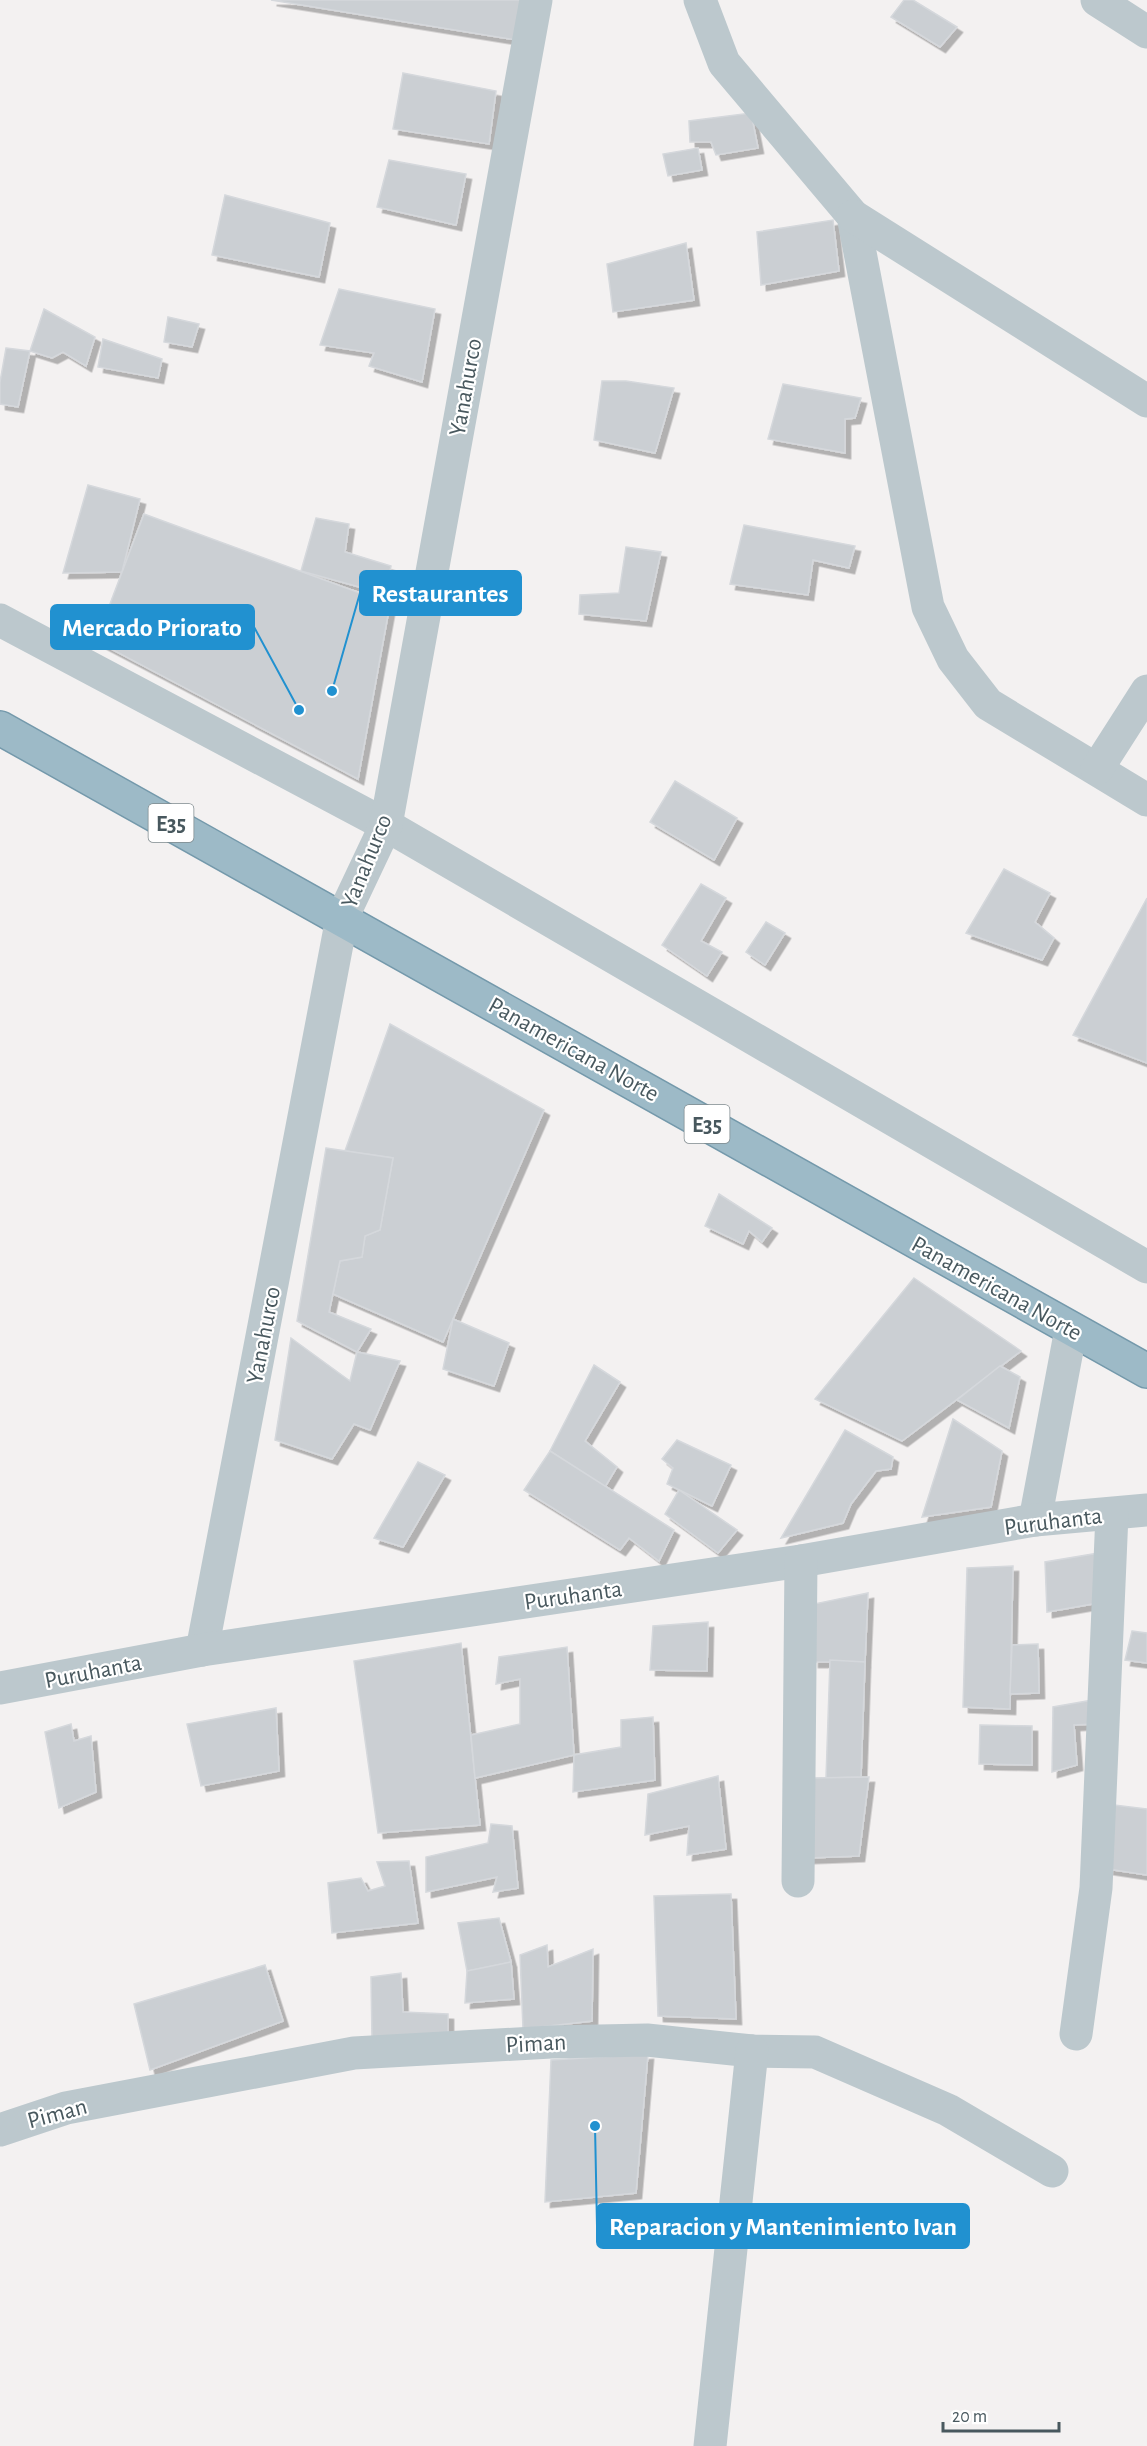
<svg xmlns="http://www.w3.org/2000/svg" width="1147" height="2446" font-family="'Alegreya Sans',sans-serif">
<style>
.building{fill:#cbcfd3;stroke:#d5d8dc;stroke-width:1.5;filter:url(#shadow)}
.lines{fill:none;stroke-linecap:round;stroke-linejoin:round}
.trunk-casing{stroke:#7499ab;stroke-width:36}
.minor{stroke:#bcc8cd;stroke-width:33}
.trunk{stroke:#9dbac7;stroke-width:33}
.labels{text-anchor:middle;stroke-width:4.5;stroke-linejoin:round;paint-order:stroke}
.shield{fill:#fff;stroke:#7f8a8e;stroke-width:1.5}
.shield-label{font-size:22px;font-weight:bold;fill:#48585e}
.street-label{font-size:24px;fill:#48585e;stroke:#fff}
.leader{fill:none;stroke:#2191d0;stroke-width:2}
.callout-dot{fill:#2191d0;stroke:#fff;stroke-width:2}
.callout{fill:#2191d0;stroke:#2191d0;stroke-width:2}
.callout-label{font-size:26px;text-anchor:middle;font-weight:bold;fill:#fff}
</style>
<defs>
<filter id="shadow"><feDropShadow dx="5.5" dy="5.5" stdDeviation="0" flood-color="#0004"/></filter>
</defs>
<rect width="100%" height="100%" fill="#f3f1f1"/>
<!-- building -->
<g class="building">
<polygon points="271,0 522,0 516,40"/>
<polygon points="904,0 913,0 957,27 940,47 891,17"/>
<polygon points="403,73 496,91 489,144 393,129"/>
<polygon points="751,113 758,148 716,155 711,142 690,142 689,121"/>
<polygon points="698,148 702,170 668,176 663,154"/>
<polygon points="389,160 466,174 456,225 377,207"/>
<polygon points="225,195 330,223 319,277 212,255"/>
<polygon points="833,220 839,271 761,285 757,232"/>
<polygon points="686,243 694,300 613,312 607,264"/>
<polygon points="339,289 435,309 422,382 369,366 374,353 320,345"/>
<polygon points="44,309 95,337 86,366 63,352 52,358 30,351"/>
<polygon points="168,317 199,324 192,347 164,342"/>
<polygon points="103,339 162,359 158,378 98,367"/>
<polygon points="6,348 30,351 18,407 0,404 0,382"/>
<polygon points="602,381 626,381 674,388 655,453 594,440"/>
<polygon points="783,384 861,398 855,418 845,419 845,453 768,439"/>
<polygon points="88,485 140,499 122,572 63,573"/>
<polygon points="144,514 390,604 358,779 96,641"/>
<polygon points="316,518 349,524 345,552 391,566 385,594 301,571"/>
<polygon points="744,525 855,546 849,568 813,560 808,595 730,584"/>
<polygon points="626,547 661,552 646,621 579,614 580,595 619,593"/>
<polygon points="675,781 737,818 714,860 650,822"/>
<polygon points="1004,869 1050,893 1035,922 1054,938 1042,960 966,933"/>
<polygon points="701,884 726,898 701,941 722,952 707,976 662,945"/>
<polygon points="1147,898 1147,1063 1073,1035"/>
<polygon points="766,922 785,933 765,965 746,952"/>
<polygon points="390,1024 544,1110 443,1342 333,1294 340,1261 362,1257 365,1236 380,1230 393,1158 345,1151"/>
<polygon points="326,1148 393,1158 380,1230 365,1236 362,1257 340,1261 329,1312 371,1329 357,1352 297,1321"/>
<polygon points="719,1194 772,1228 762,1242 749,1231 743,1244 705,1226"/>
<polygon points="914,1278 1021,1351 902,1441 815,1399"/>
<polygon points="453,1319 509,1343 494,1386 443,1369"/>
<polygon points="291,1338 350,1381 357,1352 400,1361 370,1430 354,1424 332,1459 275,1440"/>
<polygon points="594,1365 620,1382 585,1441 617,1467 605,1487 550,1451"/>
<polygon points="1000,1366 1020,1377 1009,1428 957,1400"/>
<polygon points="953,1419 1002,1451 991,1507 922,1517"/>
<polygon points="845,1430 893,1457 891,1469 876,1471 851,1504 843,1523 781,1538"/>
<polygon points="677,1440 731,1465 712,1506 667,1484 673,1468 662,1459"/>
<polygon points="550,1451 674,1530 659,1561 629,1538 620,1550 524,1490"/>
<polygon points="418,1462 445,1475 403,1547 374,1538"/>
<polygon points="679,1490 737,1530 718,1553 665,1514"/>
<polygon points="1099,1553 1098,1603 1047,1612 1045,1562"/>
<polygon points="1013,1566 1010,1709 963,1707 967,1568"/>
<polygon points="868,1593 865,1662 813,1662 814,1604"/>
<polygon points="708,1622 707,1671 650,1670 653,1626"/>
<polygon points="1132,1631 1147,1633 1147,1663 1125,1660"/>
<polygon points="461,1643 480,1825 378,1833 354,1661"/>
<polygon points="1038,1644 1039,1693 1010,1694 1012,1645"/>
<polygon points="567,1647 574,1755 475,1778 471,1735 520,1724 520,1679 496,1684 499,1657"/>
<polygon points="830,1660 865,1662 861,1777 826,1778"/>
<polygon points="1104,1698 1093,1724 1074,1725 1077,1765 1052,1772 1053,1707"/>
<polygon points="276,1708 279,1771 201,1786 187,1724"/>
<polygon points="653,1717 655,1780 573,1792 574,1755 621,1747 621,1720"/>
<polygon points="71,1724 74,1741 91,1736 96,1792 59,1808 45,1732"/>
<polygon points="980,1725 1032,1726 1032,1765 979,1764"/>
<polygon points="718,1776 726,1849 687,1855 689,1826 645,1835 648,1794"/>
<polygon points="869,1777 859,1856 808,1858 812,1778"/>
<polygon points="1114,1805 1147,1809 1147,1875 1108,1869"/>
<polygon points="491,1824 512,1826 518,1888 493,1892 497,1877 426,1892 426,1857 488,1843"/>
<polygon points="409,1861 418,1923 332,1933 328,1883 361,1878 368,1891 385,1886 377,1862"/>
<polygon points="731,1894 736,2019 658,2016 654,1896"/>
<polygon points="499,1918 511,1962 467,1971 458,1923"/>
<polygon points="547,1945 548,1967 593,1949 592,2021 523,2029 520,1955"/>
<polygon points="511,1962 514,1999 465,2003 467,1971"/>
<polygon points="265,1965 283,2021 150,2070 134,2004"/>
<polygon points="401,1973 403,2012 448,2014 448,2039 372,2041 371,1977"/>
<polygon points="648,2054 636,2193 545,2202 551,2060"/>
</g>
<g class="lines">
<defs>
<polyline id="trunk" points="0,728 1147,1371"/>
</defs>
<!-- trunk casing -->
<use href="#trunk" class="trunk-casing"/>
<!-- minor -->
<g class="minor">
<polyline points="700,0 724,63 853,216 928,607 953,659 988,704 1147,800"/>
<polyline points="1097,0 1147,32"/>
<polyline points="853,216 1147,401"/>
<polyline points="0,620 386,825 1147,1267"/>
<polyline points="1097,769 1147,691"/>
<polyline points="1035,1520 1071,1329"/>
<polyline points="202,1650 342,918 386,825 536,0"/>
<polyline points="0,1688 202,1650 801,1561 1035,1520 1147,1510"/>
<polyline points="798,1881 801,1561"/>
<polyline points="1076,2034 1096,1888 1112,1514"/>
<polyline points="0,2130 66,2108 354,2053 551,2042 647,2040 752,2051 815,2052 948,2110 1052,2171"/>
<polyline points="710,2446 752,2051"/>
</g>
<!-- trunk -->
<use href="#trunk" class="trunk"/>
</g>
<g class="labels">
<!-- shield labels -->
<g class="shield">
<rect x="148.5" y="804" width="45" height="38" rx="4.5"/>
<rect x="684.5" y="1105" width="45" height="38" rx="4.5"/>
</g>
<g class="shield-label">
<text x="171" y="831">E35</text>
<text x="707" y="1132">E35</text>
</g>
<!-- street labels -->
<g class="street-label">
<text transform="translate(465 387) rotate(-80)" y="8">Yanahurco</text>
<text transform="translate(366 861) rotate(-68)" y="8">Yanahurco</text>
<text transform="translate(574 1049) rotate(29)" y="8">Panamericana Norte</text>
<text transform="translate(997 1288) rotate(29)" y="8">Panamericana Norte</text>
<text transform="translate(263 1335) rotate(-79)" y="8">Yanahurco</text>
<text transform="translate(1053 1521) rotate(-7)" y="8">Puruhanta</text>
<text transform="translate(573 1595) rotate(-8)" y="8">Puruhanta</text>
<text transform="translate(93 1671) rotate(-11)" y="8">Puruhanta</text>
<text transform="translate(536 2043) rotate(-3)" y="8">Piman</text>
<text transform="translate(57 2113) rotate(-15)" y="8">Piman</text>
</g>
</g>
<!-- callouts -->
<path class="leader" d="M332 691L360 593M299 710L254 627M595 2126L597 2226"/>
<g class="callout-dot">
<circle cx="332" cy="691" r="6"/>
<circle cx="299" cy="710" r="6"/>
<circle cx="595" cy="2126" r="6"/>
</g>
<g class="callout">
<rect x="360" y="571" width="161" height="44" rx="6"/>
<rect x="51" y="605" width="203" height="44" rx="6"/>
<rect x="597" y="2204" width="372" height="44" rx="6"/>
</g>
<g class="callout-label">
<text x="440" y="602">Restaurantes</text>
<text x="152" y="636">Mercado Priorato</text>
<text x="783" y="2235">Reparacion y Mantenimiento Ivan</text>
</g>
<!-- scale -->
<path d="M943 2422v9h116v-9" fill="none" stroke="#48585e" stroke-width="3"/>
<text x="952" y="2422" font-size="18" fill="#48585e" stroke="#ffffff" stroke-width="4.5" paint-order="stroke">20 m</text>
</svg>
